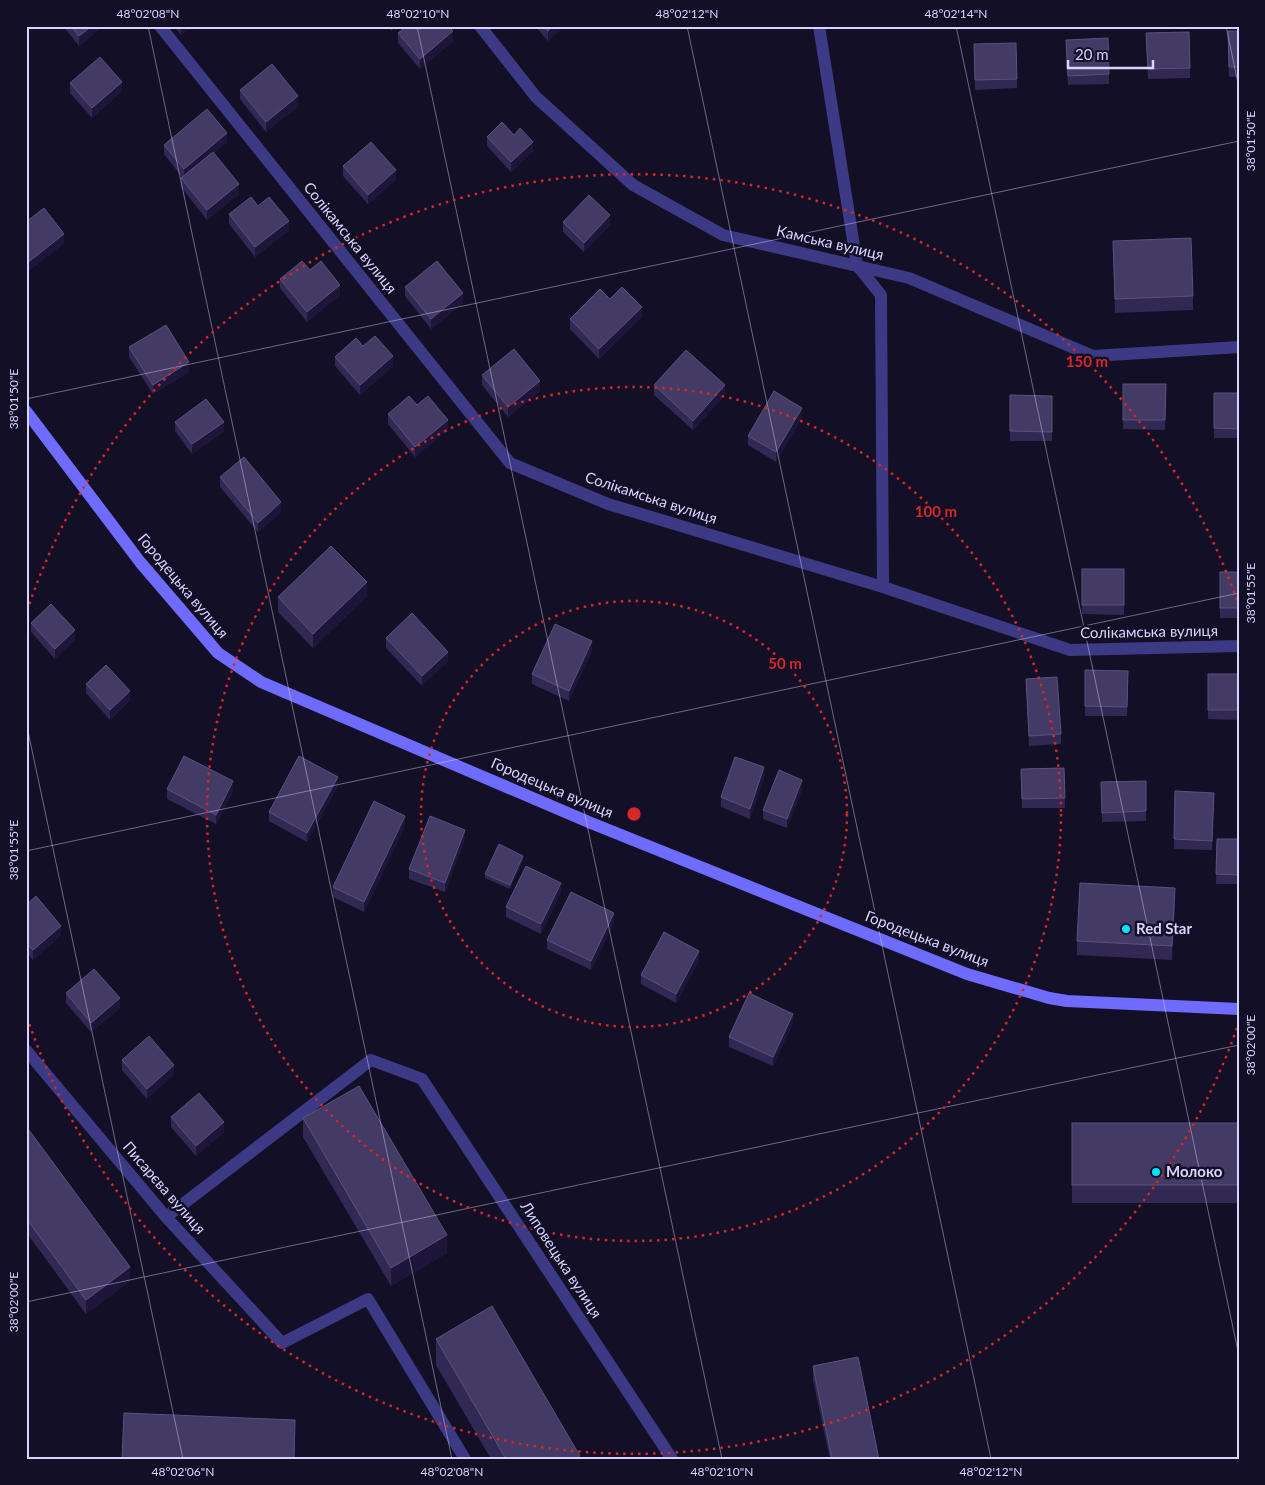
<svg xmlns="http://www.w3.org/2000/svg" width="1265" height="1485" font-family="Lato,sans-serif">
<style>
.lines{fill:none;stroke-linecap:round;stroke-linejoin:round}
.lane{stroke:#3d3a85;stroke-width:12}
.street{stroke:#3d3a85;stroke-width:12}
.secondary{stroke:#6f6bff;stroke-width:12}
.wall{fill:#312854}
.shaded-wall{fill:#1d163a}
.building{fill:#433a66;stroke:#5a527e}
.ticks{fill:none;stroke:#d9d4ff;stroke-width:1;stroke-opacity:0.45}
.ring{fill:none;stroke:#d62828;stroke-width:2.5;stroke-dasharray:2.5 5}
.poi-dot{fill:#00e5ff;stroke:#130f26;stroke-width:2}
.labels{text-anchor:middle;stroke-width:5;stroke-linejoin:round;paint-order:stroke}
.street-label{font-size:15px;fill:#d9d4ff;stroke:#130f26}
.poi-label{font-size:15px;font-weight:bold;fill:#d9d4ff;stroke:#130f26;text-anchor:start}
.centre{fill:#d62828;stroke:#130f26;stroke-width:2.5}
.ring-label{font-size:15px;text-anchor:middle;font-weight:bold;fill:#d62828;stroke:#130f26;stroke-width:5;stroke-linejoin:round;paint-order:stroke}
.neatline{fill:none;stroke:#d9d4ff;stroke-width:2}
.ticks-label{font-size:12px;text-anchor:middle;fill:#d9d4ff}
</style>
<rect width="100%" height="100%" fill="#130f26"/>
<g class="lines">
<!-- lane -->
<polyline class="lane" points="282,1343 368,1299 465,1459"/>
<!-- street -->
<g class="street">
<polyline points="160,26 510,463 608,504 883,587 1070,650 1239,646"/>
<polyline points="480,26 536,97 633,185 723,235 909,278 1093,356 1239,347"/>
<polyline points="819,26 857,265 881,295 883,587"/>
<polyline points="26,1050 166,1217 282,1343"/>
<polyline points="166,1217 371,1060 422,1079 672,1459"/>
</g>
<!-- secondary -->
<polyline class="secondary" points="26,411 140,562 218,653 261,682 591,823 967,974 1049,998 1067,1001 1239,1009"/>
</g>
<!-- wall -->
<g class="wall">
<polygon points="63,26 103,26 79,46"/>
<polygon points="174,26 193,26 181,35"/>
<polygon points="387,26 397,26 392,31"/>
<polygon points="535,26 564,26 548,41"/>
<polygon points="1239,31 1239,77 1229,77 1228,41"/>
<polygon points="398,33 453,41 420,69 398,43"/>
<polygon points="1146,43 1190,68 1190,78 1148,79"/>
<polygon points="1066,49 1109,74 1109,84 1068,85"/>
<polygon points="974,54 1017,79 1017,88 975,90"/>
<polygon points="70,83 122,91 92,118 70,93"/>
<polygon points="240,90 298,106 266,132 240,99"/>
<polygon points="514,135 533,151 511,172 487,146 487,137"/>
<polygon points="227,142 214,153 239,194 207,220 181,187 181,178 182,177 164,154 164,145"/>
<polygon points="343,166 396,180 368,204 343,176"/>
<polygon points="258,206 289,230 255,257 229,224 229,214"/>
<polygon points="563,222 610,225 584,252 563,232"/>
<polygon points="1113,241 1193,296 1193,310 1115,313"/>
<polygon points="310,270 340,295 307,322 280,288 280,279"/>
<polygon points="405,287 463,303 431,329 405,296"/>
<polygon points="610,299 642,317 599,359 570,329 570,319"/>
<polygon points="363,346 393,366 360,395 335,366 335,357"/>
<polygon points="129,347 189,372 153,394 129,357"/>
<polygon points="482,375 540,391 508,417 482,385"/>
<polygon points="1123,384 1166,384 1165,430 1123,429"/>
<polygon points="654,385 725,395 693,430 654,395"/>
<rect x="1214" y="393" width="25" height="45"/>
<polygon points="1010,395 1052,396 1052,441 1010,441"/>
<polygon points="417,405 448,429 415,457 388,424 388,414"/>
<polygon points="802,418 776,462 748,445 748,436"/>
<polygon points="175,422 224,431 192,454 175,431"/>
<polygon points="220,477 281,512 258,532 220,487"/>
<polygon points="1082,569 1124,569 1124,615 1082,614"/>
<rect x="1220" y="572" width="19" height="46"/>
<polygon points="367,596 313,648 278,612 278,597"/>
<polygon points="31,623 75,639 55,659 31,632"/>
<polygon points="386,638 448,661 422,686 386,648"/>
<polygon points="592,651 569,701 532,684 532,674"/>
<polygon points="1085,670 1128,671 1127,716 1085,716"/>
<polygon points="1208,674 1239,674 1239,720 1208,719"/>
<polygon points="1026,679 1061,734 1061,744 1029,746"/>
<polygon points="86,684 130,700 110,720 86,693"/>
<polygon points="1064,768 1065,808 1022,808 1021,769"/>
<polygon points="764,777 750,819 721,807 721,797"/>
<polygon points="1146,781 1146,821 1102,822 1101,792"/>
<polygon points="338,786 307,842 269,821 269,812"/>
<polygon points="167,789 233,791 216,824 167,799"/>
<polygon points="802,790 787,828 763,819 763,810"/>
<polygon points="1175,791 1214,793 1212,850 1174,849"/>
<polygon points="405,826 364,912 333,897 333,887"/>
<polygon points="465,839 445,892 409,879 409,869"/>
<polygon points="1217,839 1239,839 1239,884 1216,884"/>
<polygon points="523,860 510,889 485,878 485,874"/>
<polygon points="561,892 541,934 506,917 506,907"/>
<polygon points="1175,902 1172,960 1077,955 1077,941"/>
<polygon points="26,905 61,935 33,960 26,952"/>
<polygon points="614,923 591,970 547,949 547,940"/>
<polygon points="699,961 676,1003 641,984 641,975"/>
<polygon points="66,993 120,1008 91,1032 66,1003"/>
<polygon points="793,1023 773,1066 729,1047 729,1037"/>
<polygon points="122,1060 174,1074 147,1099 122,1070"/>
<polygon points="171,1117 224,1132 196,1156 171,1127"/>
<polygon points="303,1118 447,1253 391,1286 303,1137"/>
<rect x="1072" y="1123" width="167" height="80"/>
<polygon points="26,1126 130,1281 86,1314 26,1232"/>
<polygon points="436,1339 580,1459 491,1459 436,1365"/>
<polygon points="813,1366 879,1459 830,1459 813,1380"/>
</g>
<!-- shaded-wall -->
<g class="shaded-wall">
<polygon points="92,26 103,26 79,46 79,36"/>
<polygon points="181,26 193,26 181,35"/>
<polygon points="392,26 397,26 392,31"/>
<polygon points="553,26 564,26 548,41 548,31"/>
<polygon points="453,31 453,41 420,69 420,59"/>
<polygon points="122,82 122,91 92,118 92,108"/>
<polygon points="298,96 298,106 266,132 266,122"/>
<polygon points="227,133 227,142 184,179 184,169"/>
<polygon points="533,142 533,151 511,172 511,162"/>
<polygon points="396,170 396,180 368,204 368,195"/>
<polygon points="239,184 239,194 207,220 207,210"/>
<polygon points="610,215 610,225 584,252 584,243"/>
<polygon points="289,221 289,230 255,257 255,247"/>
<polygon points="64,234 64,244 26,273 26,264"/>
<polygon points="340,285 340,295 307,322 307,312"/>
<polygon points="463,293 463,303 431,329 431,319"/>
<polygon points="642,307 642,317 599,359 599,349"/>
<polygon points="393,356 393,366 360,395 360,385"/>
<polygon points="189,362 189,372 153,394 153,385"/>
<polygon points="540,381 540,391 508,417 508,407"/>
<polygon points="725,385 725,395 693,430 693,421"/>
<polygon points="802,408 802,418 776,462 776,452"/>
<polygon points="448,420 448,429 415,457 415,447"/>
<polygon points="224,422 224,431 192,454 192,444"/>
<polygon points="281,502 281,512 258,532 258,523"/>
<polygon points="367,582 367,596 313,648 313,634"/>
<polygon points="75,630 75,639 55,659 55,649"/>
<polygon points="592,641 592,651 569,701 569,691"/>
<polygon points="448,652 448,661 422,686 422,676"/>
<polygon points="130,691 130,700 110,720 110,710"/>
<polygon points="764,767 764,777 750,819 750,809"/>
<polygon points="338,777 338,786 307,842 307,833"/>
<polygon points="802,780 802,790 787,828 787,819"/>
<polygon points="233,781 233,791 216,824 216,815"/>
<polygon points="405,816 405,826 364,912 364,902"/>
<polygon points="465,830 465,839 445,892 445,883"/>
<polygon points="523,856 523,860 510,889 510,885"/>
<polygon points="561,883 561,892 541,934 541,924"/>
<polygon points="1175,888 1175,902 1172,960 1172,946"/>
<polygon points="614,913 614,923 591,970 591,961"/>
<polygon points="61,926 61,935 33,960 33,950"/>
<polygon points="699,951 699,961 676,1003 676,994"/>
<polygon points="120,998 120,1008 91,1032 91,1023"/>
<polygon points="793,1014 793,1023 773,1066 773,1057"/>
<polygon points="174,1065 174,1074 147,1099 147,1089"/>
<polygon points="224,1122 224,1132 196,1156 196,1146"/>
<polygon points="447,1235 447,1253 391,1286 391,1268"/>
<polygon points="130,1267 130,1281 86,1314 86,1300"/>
</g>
<!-- building -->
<g class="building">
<polygon points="71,26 92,26 79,36"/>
<polygon points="407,26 448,26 453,31 420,59 398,33"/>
<polygon points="543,26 553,26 548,31"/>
<polygon points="1228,31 1239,31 1239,67 1229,67"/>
<polygon points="1189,32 1190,68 1148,69 1146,33"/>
<polygon points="1108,38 1109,74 1068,76 1066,40"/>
<polygon points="1016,43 1017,79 975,80 974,44"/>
<polygon points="100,57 122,82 92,108 70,83"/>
<polygon points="272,64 298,96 266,122 240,90"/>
<polygon points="207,109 227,133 184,169 164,145"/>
<polygon points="502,122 514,135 520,128 533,142 511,162 487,137"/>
<polygon points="371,142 396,170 368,195 343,166"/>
<polygon points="213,152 239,184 207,210 181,178"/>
<polygon points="589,195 610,215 584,243 563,222"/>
<polygon points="251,197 258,206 269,197 289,221 255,247 229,214"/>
<polygon points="44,208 64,234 26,264 26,222"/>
<polygon points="1191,238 1193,296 1115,299 1113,241"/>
<polygon points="302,261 310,270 321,261 340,285 307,312 280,279"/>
<polygon points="437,261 463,293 431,319 405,287"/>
<polygon points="622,287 642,307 599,349 570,319 600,289 610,299"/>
<polygon points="166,325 189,362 153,385 129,347"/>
<polygon points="375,336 393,356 360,385 335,357 356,338 363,346"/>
<polygon points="514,349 540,381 508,407 482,375"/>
<polygon points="686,350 725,385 693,421 654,385"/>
<polygon points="1123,384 1166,384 1165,420 1123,420"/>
<polygon points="774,391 802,408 776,452 748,436"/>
<polygon points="1214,393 1239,393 1239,429 1214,428"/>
<polygon points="1010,395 1052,396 1052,432 1010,431"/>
<polygon points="409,396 417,405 428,396 448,420 415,447 388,414"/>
<polygon points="206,399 224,422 192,444 175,422"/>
<polygon points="244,457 281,502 258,523 220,477"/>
<polygon points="331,546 367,582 313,634 278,597"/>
<rect x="1082" y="569" width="42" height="36"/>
<rect x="1220" y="572" width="19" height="36"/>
<polygon points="51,604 75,630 55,649 31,623"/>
<polygon points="412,613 448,652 422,676 386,638"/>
<polygon points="555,624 592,641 569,691 532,674"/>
<polygon points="106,665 130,691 110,710 86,684"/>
<polygon points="1085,670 1128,671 1127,707 1085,706"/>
<rect x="1208" y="674" width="31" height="36"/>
<polygon points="1057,677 1061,734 1029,736 1026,679"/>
<polygon points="184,756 233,781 216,815 167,789"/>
<polygon points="299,756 338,777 307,833 269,812"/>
<polygon points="735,757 764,767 750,809 721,797"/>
<polygon points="1064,768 1065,798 1022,799 1021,769"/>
<polygon points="779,770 802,780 787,819 763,810"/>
<polygon points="1146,781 1146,811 1102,813 1101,782"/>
<polygon points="1175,791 1214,793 1212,841 1174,839"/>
<polygon points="374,801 405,816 364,902 333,887"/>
<polygon points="430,816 465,830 445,883 409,869"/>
<polygon points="1217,839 1239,839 1239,875 1216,874"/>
<polygon points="499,844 523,856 510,885 485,874"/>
<polygon points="526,866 561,883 541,924 506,907"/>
<polygon points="1080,883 1175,888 1172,946 1077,941"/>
<polygon points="571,892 614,913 591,961 547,940"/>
<polygon points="36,896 61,926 33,950 26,943 26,905"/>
<polygon points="664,932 699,951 676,994 641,975"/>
<polygon points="94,969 120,998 91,1023 66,993"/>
<polygon points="749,993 793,1014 773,1057 729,1037"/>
<polygon points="149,1036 174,1065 147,1089 122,1060"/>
<polygon points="359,1086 447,1235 391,1268 303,1118"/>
<polygon points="199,1093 224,1122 196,1146 171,1117"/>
<rect x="1072" y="1123" width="167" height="62"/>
<polygon points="26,1126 130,1267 86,1300 26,1218"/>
<polygon points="492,1306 580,1456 574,1459 506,1459 436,1339"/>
<polygon points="858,1357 879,1459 832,1459 813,1366"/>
<polygon points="124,1413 295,1420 294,1459 122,1459"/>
</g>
<!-- ticks -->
<path class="ticks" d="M 148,26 L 452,1459M 417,26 L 722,1459M 687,26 L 991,1459M 956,26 L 1239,1356M 1226,26 L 1239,88M 26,399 L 1239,141M 26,722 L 183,1459M 26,851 L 1239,593M 26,1302 L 1239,1045"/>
<!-- distance rings -->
<g class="ring">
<circle cx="634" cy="814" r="213"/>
<circle cx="634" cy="814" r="427"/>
<path d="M1237 1028A640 640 0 0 1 27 1017M27 611A640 640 0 0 1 1237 600"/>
</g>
<!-- markers -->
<g class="poi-dot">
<circle cx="1126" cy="929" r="5"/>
<circle cx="1156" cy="1172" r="5"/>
</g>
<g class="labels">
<!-- street labels -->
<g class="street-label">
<text transform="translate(350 238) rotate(51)" y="5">Солікамська вулиця</text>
<text transform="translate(830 243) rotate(13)" y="5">Камська вулиця</text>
<text transform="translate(651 498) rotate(18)" y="5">Солікамська вулиця</text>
<text transform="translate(183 586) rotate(50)" y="5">Городецька вулиця</text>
<text transform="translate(1149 632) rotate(-1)" y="5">Солікамська вулиця</text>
<text transform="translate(552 788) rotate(23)" y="5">Городецька вулиця</text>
<text transform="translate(927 939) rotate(21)" y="5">Городецька вулиця</text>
<text transform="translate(164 1188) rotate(49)" y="5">Писарєва вулиця</text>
<text transform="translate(561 1260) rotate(57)" y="5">Липовецька вулиця</text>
</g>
<!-- poi labels -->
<g class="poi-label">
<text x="1136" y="934">Red Star</text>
<text x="1166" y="1177">Молоко</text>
</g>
</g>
<circle cx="634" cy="814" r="8" class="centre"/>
<g class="ring-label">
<text x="1087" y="367">150 m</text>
<text x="936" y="517">100 m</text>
<text x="785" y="669">50 m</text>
</g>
<!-- border -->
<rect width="1265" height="1485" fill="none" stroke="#130f26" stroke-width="55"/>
<!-- scale -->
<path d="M1068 60v8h85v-8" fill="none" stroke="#d9d4ff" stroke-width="2.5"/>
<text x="1075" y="60" font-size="15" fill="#d9d4ff" stroke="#130f26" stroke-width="4" paint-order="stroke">20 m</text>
<rect x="28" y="28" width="1210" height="1430" class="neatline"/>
<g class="ticks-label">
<text x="148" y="18">48°02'08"N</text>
<text x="418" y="18">48°02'10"N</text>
<text x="687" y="18">48°02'12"N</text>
<text x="956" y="18">48°02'14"N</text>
<text transform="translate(1251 141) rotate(-90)" y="4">38°01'50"E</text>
<text transform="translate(14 399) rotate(-90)" y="4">38°01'50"E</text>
<text transform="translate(1251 593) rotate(-90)" y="4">38°01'55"E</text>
<text transform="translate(14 850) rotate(-90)" y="4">38°01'55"E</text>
<text transform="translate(1251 1045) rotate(-90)" y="4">38°02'00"E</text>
<text transform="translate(14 1302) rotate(-90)" y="4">38°02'00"E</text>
<text x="183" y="1476">48°02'06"N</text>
<text x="452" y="1476">48°02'08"N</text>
<text x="722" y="1476">48°02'10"N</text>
<text x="991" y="1476">48°02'12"N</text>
</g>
</svg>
